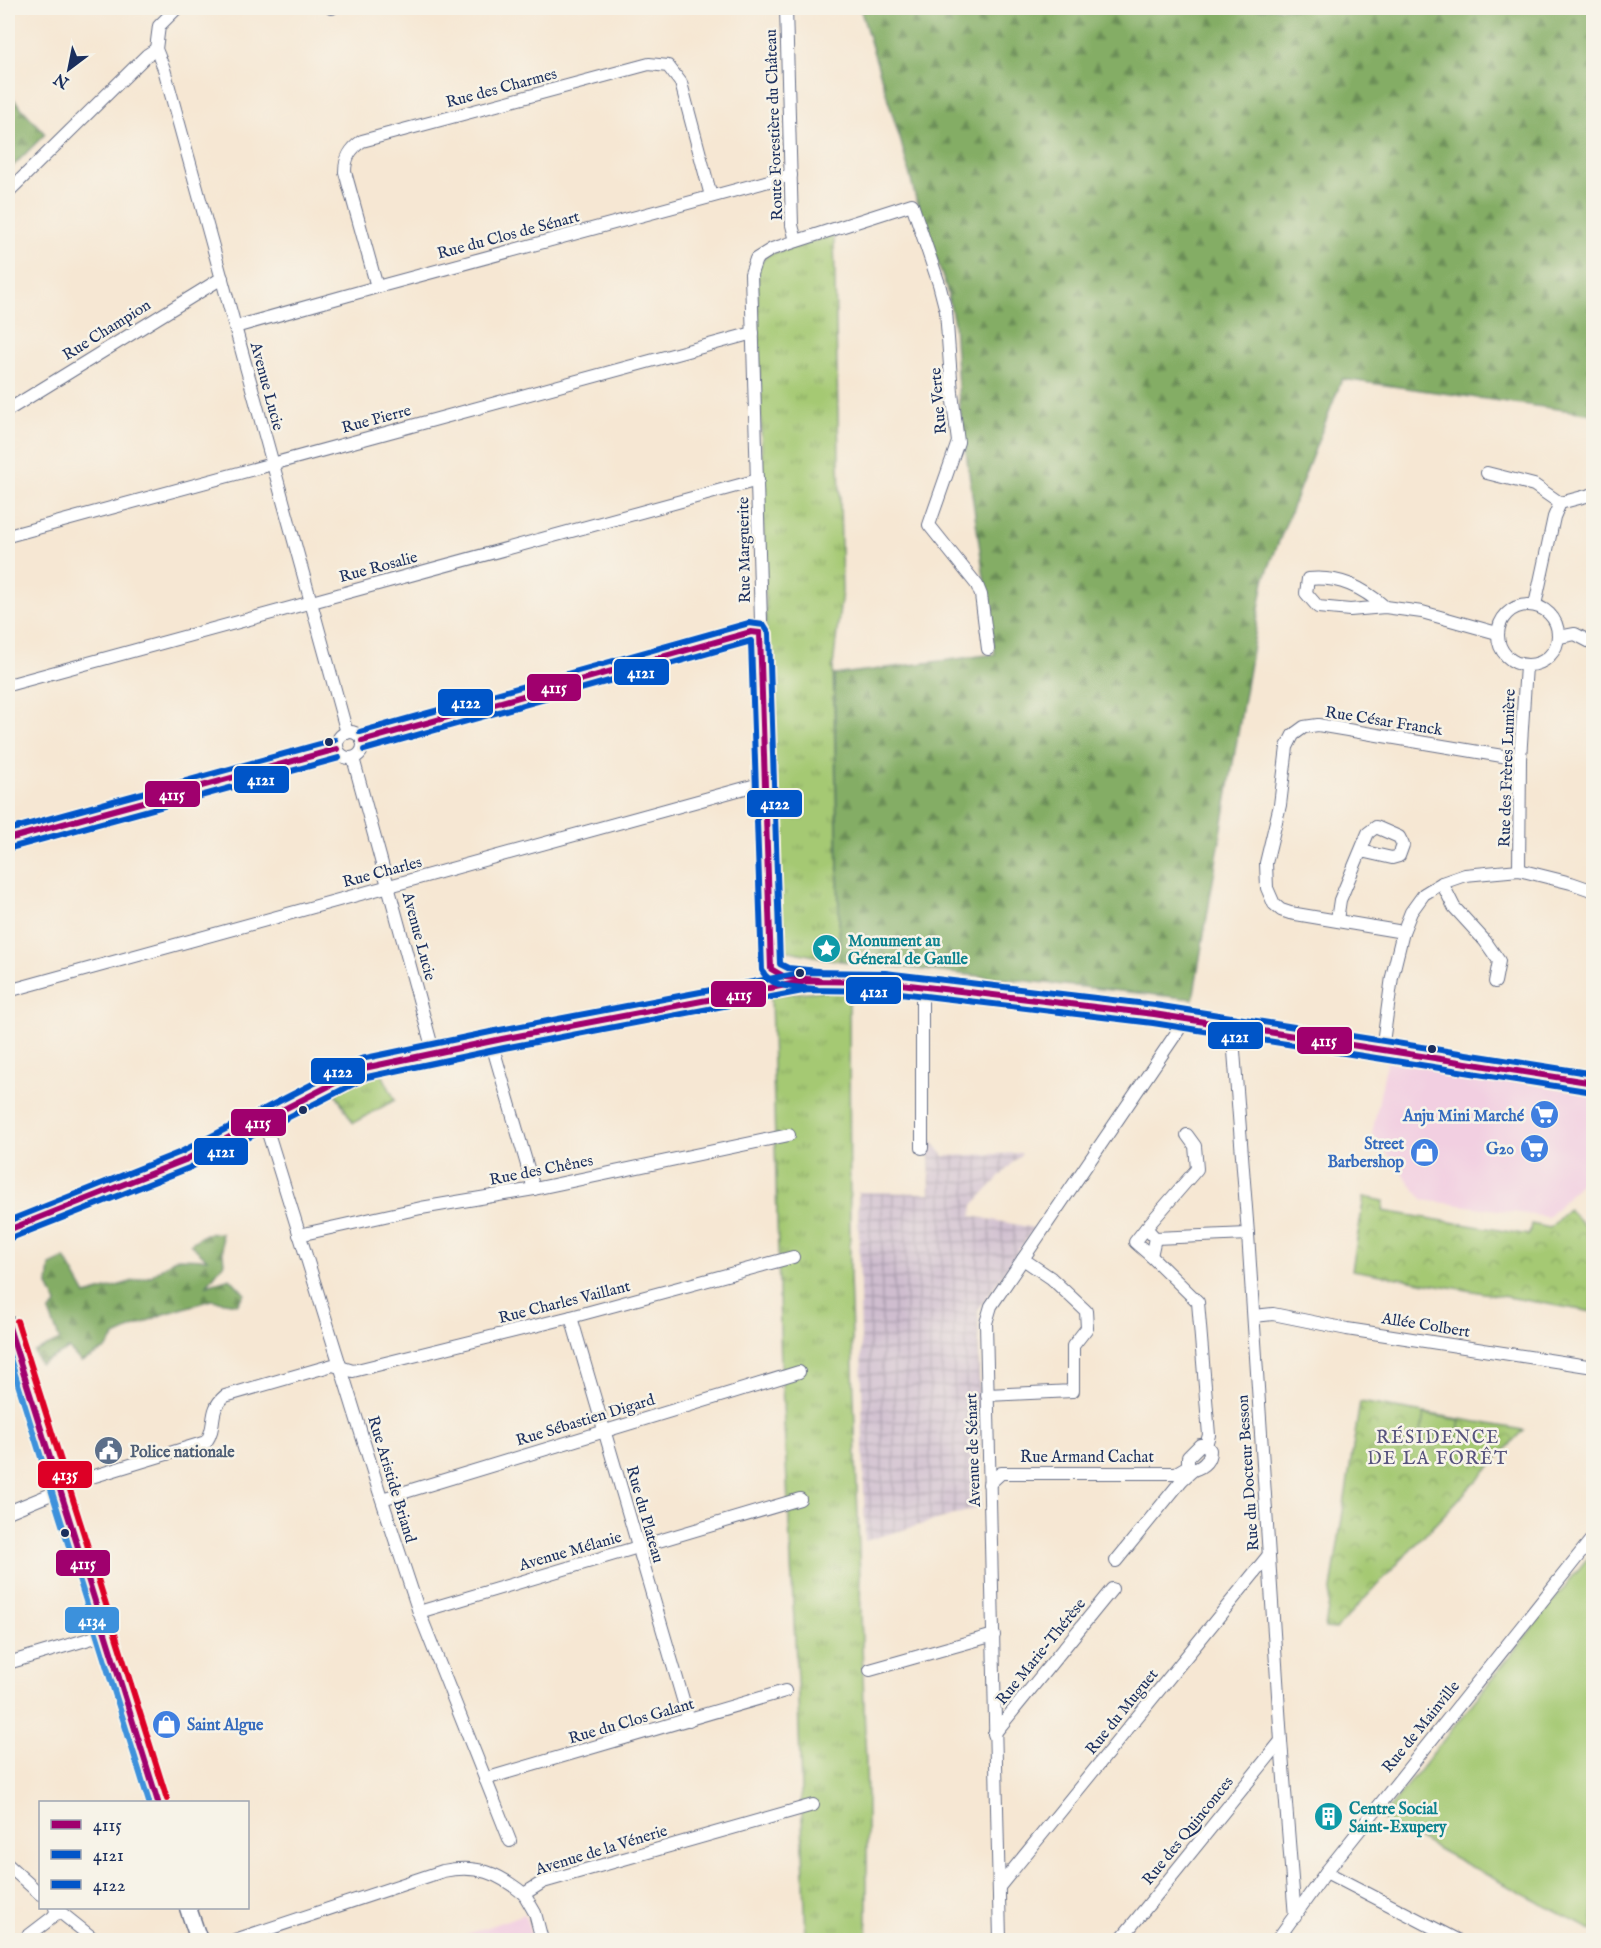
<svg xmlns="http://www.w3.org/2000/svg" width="1601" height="1948" font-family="'IM FELL English',serif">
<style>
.built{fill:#f2cfe1}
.industrial{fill:url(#industrial-grid)}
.grass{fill:url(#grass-tufts);stroke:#607c68;stroke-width:1.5}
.forest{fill:url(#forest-firs);stroke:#506e62;stroke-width:1.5}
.park{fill:url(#park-crowns);stroke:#607c68;stroke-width:1.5}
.pitch{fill:#a5c973;stroke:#607c68;stroke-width:1.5}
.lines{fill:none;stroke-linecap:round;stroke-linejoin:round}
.street-casing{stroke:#686f87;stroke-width:14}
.secondary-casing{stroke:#686f87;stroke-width:19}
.street{stroke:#fff;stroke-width:12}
.secondary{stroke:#fff;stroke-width:16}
.bus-1-casing{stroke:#f7f3e8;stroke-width:10}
.bus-2-casing{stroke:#f7f3e8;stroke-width:10}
.bus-3-casing{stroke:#f7f3e8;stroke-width:10}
.bus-4-casing{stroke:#f7f3e8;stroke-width:10}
.bus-5-casing{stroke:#f7f3e8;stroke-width:10}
.bus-1{stroke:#a0006e;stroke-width:6}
.bus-2{stroke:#0055c8;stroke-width:6}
.bus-3{stroke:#0055c8;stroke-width:6}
.bus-4{stroke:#3c91dc;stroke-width:6}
.bus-5{stroke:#dd0026;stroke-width:6}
.bus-dot{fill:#1b2f5e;stroke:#f7f3e8;stroke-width:2}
.labels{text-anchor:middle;stroke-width:5;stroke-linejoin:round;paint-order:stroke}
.street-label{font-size:16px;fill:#1b2f5e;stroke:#f7f3e8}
.culture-label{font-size:16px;font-weight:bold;fill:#0d838f;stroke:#f7f3e8;text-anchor:start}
.shop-label{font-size:16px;font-weight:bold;fill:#366cbe;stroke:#f7f3e8;text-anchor:end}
.service-label{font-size:16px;font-weight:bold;fill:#4e5e75;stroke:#f7f3e8;text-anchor:start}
.neighbourhood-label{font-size:18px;letter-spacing:1.5px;fill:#56537d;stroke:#f7f3e8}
.line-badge{stroke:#f7f3e8;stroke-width:2}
.badge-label{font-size:16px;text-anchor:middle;font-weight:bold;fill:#fff}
</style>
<defs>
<pattern id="industrial-grid" width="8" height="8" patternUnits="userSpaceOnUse" patternTransform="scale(1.5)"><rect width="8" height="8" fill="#cfbdcf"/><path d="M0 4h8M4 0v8" fill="none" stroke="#a79aab"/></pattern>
<pattern id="grass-tufts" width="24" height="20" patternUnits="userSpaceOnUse" patternTransform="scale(1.5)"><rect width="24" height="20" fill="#a5c973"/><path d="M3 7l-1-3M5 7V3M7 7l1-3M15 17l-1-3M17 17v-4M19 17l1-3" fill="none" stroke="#86a462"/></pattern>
<pattern id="forest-firs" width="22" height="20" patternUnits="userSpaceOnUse" patternTransform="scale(1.5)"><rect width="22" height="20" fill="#84ad65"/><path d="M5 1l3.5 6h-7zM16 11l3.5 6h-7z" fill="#6b8d56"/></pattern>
<pattern id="park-crowns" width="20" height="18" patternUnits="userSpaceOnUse" patternTransform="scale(1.5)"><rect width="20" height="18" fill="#a5c973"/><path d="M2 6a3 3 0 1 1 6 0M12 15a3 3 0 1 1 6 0" fill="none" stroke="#86a462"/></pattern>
</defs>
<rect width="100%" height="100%" fill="#f7f3e8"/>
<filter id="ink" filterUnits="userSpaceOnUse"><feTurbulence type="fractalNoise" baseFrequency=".0167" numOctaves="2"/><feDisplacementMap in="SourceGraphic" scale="12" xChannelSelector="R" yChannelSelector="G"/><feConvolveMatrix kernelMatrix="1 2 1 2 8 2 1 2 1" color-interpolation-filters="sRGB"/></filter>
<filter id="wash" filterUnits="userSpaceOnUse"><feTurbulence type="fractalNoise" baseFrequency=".008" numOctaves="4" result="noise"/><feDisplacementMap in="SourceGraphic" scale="24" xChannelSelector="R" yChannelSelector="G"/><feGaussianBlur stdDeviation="1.35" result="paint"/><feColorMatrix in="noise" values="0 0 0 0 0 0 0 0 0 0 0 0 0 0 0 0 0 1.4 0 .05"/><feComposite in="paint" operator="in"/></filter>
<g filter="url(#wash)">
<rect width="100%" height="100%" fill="#f6e7d3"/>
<!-- built -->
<g class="built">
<polygon points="1387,1061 1593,1094 1593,1170 1548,1217 1423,1200 1372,1134"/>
<polygon points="525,1914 532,1940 449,1940"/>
</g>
<!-- industrial -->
<polygon class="industrial" points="929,1138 944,1156 1022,1153 973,1205 972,1216 1034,1228 978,1310 981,1507 865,1541 858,1192 930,1193"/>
<!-- grass -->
<g class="grass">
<polygon points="834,235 842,591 833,666 840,961 774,948 757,268 767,255"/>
<polygon points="821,991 849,994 850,1275 867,1796 867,1940 806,1940 798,1700 781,1365 771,995"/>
<polygon points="381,1072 395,1100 353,1123 335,1092 370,1075"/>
</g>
<!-- forest -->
<g class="forest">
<polygon points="860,8 1593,8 1593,414 1342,379 1264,580 1193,999 840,961 834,675 995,654 959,403 954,323 946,287 916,199 901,142"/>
<polygon points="8,93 45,134 8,171"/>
<polygon points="221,1233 224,1263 207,1285 230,1278 245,1294 237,1304 211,1300 161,1315 115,1336 106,1349 81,1362 69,1349 40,1364 34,1352 60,1340 49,1312 57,1304 48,1285 50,1265 65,1258 86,1295 151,1276 176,1258 207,1259 190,1244 205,1234"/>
</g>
<!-- park -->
<g class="park">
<polygon points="1364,1197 1384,1201 1383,1211 1529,1235 1531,1224 1550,1228 1568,1209 1593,1234 1593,1312 1352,1270"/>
<polygon points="1360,1402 1524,1430 1336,1629 1325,1628"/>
</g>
<!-- pitch -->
<g class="pitch">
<polygon points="1424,1414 1460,1420 1457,1438 1421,1432"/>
<polygon points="1593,1551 1593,1931 1381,1819"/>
</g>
</g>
<g filter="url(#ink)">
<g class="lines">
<defs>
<g id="street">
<polyline points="177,8 159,26 156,49 164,69 347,733"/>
<polyline points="331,8 332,8"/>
<polyline points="786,8 792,225 796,241"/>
<polyline points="8,192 147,55 156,49"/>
<path d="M 377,287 L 345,172 C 345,158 350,149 362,141 L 649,64 L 668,66 L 681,83 L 711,196"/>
<polyline points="235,327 377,287 791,175"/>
<polyline points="8,410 222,278"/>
<polyline points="1487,473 1534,485 1560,503 1594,494"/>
<polyline points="8,536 753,333"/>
<circle cx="1528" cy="635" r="30"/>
<polyline points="1535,605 1554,517 1560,503"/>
<path d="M 1385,607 C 1362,587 1339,576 1308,579 L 1306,593 L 1318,607 L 1350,610 L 1385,607 L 1422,612 L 1497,633"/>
<polyline points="1559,637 1575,634 1594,644"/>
<polyline points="8,685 758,480"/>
<circle cx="350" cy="745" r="13"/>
<polyline points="362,741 751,632 760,633"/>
<polyline points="353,758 434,1054"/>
<polyline points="8,839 337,749"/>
<polyline points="1519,870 1520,759 1526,666"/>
<polyline points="1442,883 1454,907 1485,941 1499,961 1495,982"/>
<polyline points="1337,920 1340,900 1368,833 1376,827 1399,837 1403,845 1399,856 1392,858 1361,851"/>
<polyline points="1403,932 1290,913 1281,910 1274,904 1267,888 1266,863 1280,805 1287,747 1293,735 1304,727 1318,725 1520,759"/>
<polyline points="761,989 767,981 771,969 751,274 756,259 772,249 912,204 939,284 946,311 952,393 958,442 929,525 977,585 981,595 988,649"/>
<polyline points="8,991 756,785 766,785"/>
<polyline points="1234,1027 1233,1038 1248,1234 1281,1741 1295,1917"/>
<polyline points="491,1041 534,1189"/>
<polyline points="1382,1050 1392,977 1403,932 1411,912 1424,894 1442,883 1465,875 1519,870 1571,883 1594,891"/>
<polyline points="264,1120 379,1491 419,1612 510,1841"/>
<polyline points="922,1148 922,987"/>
<polyline points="1146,1228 1197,1169 1195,1146 1187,1135"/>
<polygon points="1146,1228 1155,1238 1151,1256 1135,1242"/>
<polyline points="299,1235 421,1208 534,1189 789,1135"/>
<polyline points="1155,1238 1248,1234"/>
<polyline points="1151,1256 1198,1302 1209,1435 1206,1445"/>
<polyline points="1254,1316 1273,1314 1347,1329 1594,1367"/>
<polyline points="571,1317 689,1720"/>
<polyline points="987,1395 1073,1391 1073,1346 1087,1328 1086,1311 1051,1278 1023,1259"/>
<path d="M 1200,1445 L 1206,1445 L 1210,1450 C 1210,1461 1203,1467 1193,1470 L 1188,1466 L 1188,1457 Z"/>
<polyline points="989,1484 1001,1473 1176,1473 1188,1466"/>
<polyline points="382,1499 799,1372"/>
<path d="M 8,1512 L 49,1495 L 65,1485 L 206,1442 C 218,1425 207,1411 225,1396 L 333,1365 L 353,1371 L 571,1317 L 793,1257"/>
<polyline points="1116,1561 1182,1480 1193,1470"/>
<polyline points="419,1612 800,1499"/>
<polyline points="8,1663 106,1634"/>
<polyline points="870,1670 994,1635"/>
<polyline points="994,1734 1112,1589"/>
<polyline points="485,1779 785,1691"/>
<polyline points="8,1865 40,1894"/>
<polyline points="1326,1872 1457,1940"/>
<polyline points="999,1887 1268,1556"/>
<polyline points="524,1894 535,1913 542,1940"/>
<polyline points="55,1908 95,1940"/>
<polyline points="23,1940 53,1917 58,1910"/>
<path d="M 235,1940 L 443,1871 C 477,1864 498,1873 524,1894 L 543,1882 L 813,1805"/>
<polyline points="1000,1940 986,1323 991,1306 1186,1019"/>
<polyline points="1120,1940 1281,1741"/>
<polyline points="1277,1940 1326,1872 1594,1536"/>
</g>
<g id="secondary">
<polyline points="8,1230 185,1160 364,1068 502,1039 807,981 884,982 1154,1014 1594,1083"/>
<polyline points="8,1324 158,1802"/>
<polyline points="188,1908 199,1940"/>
</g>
</defs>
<!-- street casing -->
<use href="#street" class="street-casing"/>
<!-- secondary casing -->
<use href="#secondary" class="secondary-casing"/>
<!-- street -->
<use href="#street" class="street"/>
<!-- secondary -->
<use href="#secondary" class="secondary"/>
<defs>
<g id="bus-1">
<polyline points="362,741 751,632 760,633 771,969 785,977 817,980"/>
<polyline points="8,839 337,749"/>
<polyline points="8,1230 185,1160 364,1068 502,1039 807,981 884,982 1154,1014 1594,1083"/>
<polyline points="8,1324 158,1802"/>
</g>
<g id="bus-2">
<path d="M 364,750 L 751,641 L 762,970 C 770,989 799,987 816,989"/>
<polyline points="10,848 339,758"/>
<polyline points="11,1238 189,1168 367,1077 504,1048 808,990 883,991 1153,1023 1593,1092"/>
</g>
<g id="bus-3">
<polyline points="360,732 749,623 764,625 769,633 780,964 788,968 818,971"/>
<polyline points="8,830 335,740"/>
<polyline points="8,1221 181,1152 361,1059 500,1030 806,972 885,973 1155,1005 1594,1074"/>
</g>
<polyline id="bus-4" points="8,1352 149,1802"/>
<polyline id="bus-5" points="17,1321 167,1799"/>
</defs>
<!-- bus-1 casing -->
<use href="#bus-1" class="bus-1-casing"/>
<!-- bus-2 casing -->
<use href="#bus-2" class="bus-2-casing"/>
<!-- bus-3 casing -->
<use href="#bus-3" class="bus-3-casing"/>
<!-- bus-4 casing -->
<use href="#bus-4" class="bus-4-casing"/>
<!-- bus-5 casing -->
<use href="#bus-5" class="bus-5-casing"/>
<!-- bus-1 -->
<use href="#bus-1" class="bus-1"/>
<!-- bus-2 -->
<use href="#bus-2" class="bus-2"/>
<!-- bus-3 -->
<use href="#bus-3" class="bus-3"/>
<!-- bus-4 -->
<use href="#bus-4" class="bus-4"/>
<!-- bus-5 -->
<use href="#bus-5" class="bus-5"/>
</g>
</g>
<!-- icons -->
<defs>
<symbol id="sight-disc" viewBox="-11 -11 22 22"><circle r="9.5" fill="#0f9aa8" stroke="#f7f3e8"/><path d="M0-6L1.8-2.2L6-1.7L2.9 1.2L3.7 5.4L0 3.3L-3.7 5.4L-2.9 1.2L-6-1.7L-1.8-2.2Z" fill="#fff"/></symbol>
<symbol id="supermarket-disc" viewBox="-11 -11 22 22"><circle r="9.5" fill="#3f7fe0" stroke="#f7f3e8"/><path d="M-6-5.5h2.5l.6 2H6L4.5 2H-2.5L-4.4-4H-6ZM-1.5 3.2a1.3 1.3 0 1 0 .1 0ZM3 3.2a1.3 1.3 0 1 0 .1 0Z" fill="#fff"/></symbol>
<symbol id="shop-disc" viewBox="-11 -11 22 22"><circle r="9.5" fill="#3f7fe0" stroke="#f7f3e8"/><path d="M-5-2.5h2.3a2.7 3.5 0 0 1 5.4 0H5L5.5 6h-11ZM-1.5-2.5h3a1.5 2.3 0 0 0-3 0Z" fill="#fff"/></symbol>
<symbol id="civic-disc" viewBox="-11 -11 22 22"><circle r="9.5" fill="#5c6f8a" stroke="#f7f3e8"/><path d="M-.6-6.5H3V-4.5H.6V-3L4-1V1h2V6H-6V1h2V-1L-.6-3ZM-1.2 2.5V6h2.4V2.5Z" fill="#fff"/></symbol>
<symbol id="building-disc" viewBox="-11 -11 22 22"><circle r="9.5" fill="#0f9aa8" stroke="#f7f3e8"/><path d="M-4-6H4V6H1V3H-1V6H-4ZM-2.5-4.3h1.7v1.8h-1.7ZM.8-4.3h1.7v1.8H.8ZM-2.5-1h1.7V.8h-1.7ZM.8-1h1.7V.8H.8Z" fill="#fff"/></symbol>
</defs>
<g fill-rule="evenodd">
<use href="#sight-disc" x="810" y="932" width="33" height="33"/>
<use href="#supermarket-disc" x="1528" y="1098" width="33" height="33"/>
<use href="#supermarket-disc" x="1518" y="1132" width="33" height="33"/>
<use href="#shop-disc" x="1408" y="1136" width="33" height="33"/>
<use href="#civic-disc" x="92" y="1434" width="33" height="33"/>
<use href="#shop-disc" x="150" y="1708" width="33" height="33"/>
<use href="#building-disc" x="1312" y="1800" width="33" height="33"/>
</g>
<!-- markers -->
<g class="bus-dot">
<circle cx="329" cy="742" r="5"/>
<circle cx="800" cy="973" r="5"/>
<circle cx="1432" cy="1049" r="5"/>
<circle cx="303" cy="1110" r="5"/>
<circle cx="65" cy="1533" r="5"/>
</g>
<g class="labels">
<!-- street labels -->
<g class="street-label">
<text transform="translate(501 87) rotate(-15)" y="6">Rue des Charmes</text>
<text transform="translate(773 125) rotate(-92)" y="6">Route Forestière du Château</text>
<text transform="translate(508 234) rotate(-15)" y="6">Rue du Clos de Sénart</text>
<text transform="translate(106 329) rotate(-32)" y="6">Rue Champion</text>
<text transform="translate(268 386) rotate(75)" y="6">Avenue Lucie</text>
<text transform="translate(937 401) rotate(-95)" y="6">Rue Verte</text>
<text transform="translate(376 418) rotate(-15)" y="6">Rue Pierre</text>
<text transform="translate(743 550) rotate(-91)" y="6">Rue Marguerite</text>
<text transform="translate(378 566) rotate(-15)" y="6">Rue Rosalie</text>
<text transform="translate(1384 720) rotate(9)" y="6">Rue César Franck</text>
<text transform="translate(1506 768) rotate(-88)" y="6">Rue des Frères Lumière</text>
<text transform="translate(382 871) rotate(-15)" y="6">Rue Charles</text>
<text transform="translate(420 936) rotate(75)" y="6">Avenue Lucie</text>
<text transform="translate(541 1169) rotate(-11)" y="6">Rue des Chênes</text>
<text transform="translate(564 1301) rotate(-14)" y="6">Rue Charles Vaillant</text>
<text transform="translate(1426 1324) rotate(9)" y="6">Allée Colbert</text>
<text transform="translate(585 1419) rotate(-17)" y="6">Rue Sébastien Digard</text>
<text transform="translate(972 1450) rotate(-92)" y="6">Avenue de Sénart</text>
<text x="1087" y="1462">Rue Armand Cachat</text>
<text transform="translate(1247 1473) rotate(-94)" y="6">Rue du Docteur Besson</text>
<text transform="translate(393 1479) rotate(73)" y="6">Rue Aristide Briand</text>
<text transform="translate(646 1514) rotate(74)" y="6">Rue du Plateau</text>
<text transform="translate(570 1550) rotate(-16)" y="6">Avenue Mélanie</text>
<text transform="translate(1040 1651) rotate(-51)" y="6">Rue Marie-Thérèse</text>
<text transform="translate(1121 1711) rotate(-51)" y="6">Rue du Muguet</text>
<text transform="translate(631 1720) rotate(-16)" y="6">Rue du Clos Galant</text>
<text transform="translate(1420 1726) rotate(-51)" y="6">Rue de Mainville</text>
<text transform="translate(1187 1830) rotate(-51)" y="6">Rue des Quinconces</text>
<text transform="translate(601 1849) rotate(-17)" y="6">Avenue de la Vénerie</text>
</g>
<!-- culture labels -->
<g class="culture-label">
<text x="848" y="946">Monument au<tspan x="848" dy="18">Géneral de Gaulle</tspan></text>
<text x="1349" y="1814">Centre Social<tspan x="1349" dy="18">Saint-Exupery</tspan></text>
</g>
<!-- shop labels -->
<g class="shop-label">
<text x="1524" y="1121">Anju Mini Marché</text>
<text x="1404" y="1149">Street<tspan x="1404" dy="18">Barbershop</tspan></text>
<text x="1514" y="1154">G20</text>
<text x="187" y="1730" text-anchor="start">Saint Algue</text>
</g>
<!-- service labels -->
<g class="service-label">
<text x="130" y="1457">Police nationale</text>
</g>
<!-- neighbourhood labels -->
<g class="neighbourhood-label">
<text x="1438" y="1443">RÉSIDENCE<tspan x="1438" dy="21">DE LA FORÊT</tspan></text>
</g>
</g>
<g class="line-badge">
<rect x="613" y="658" width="57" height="28" rx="6" fill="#0055c8"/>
<rect x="526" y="673" width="56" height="29" rx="6" fill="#a0006e"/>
<rect x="437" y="688" width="57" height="29" rx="6" fill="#0055c8"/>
<rect x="233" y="765" width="57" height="29" rx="6" fill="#0055c8"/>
<rect x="144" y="780" width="57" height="28" rx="6" fill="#a0006e"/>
<rect x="746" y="789" width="57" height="29" rx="6" fill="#0055c8"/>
<rect x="845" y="976" width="57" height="29" rx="6" fill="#0055c8"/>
<rect x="710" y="980" width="57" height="28" rx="6" fill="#a0006e"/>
<rect x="1207" y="1021" width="57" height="29" rx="6" fill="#0055c8"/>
<rect x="1296" y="1026" width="57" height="29" rx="6" fill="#a0006e"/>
<rect x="310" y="1057" width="56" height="28" rx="6" fill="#0055c8"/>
<rect x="230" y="1108" width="57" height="29" rx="6" fill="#a0006e"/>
<rect x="193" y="1137" width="56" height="29" rx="6" fill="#0055c8"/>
<rect x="37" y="1460" width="56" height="29" rx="6" fill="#dd0026"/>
<rect x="55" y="1549" width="56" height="28" rx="6" fill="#a0006e"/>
<rect x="64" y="1606" width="56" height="28" rx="6" fill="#3c91dc"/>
</g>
<g class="badge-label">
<text x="641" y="678">4121</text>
<text x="554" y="693">4115</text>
<text x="466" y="708">4122</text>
<text x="261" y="785">4121</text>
<text x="172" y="800">4115</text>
<text x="775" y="809">4122</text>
<text x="874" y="997">4121</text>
<text x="739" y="1000">4115</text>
<text x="1235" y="1042">4121</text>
<text x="1324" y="1046">4115</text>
<text x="338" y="1077">4122</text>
<text x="258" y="1128">4115</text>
<text x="221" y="1157">4121</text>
<text x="65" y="1480">4135</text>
<text x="83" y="1569">4115</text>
<text x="92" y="1626">4134</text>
</g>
<!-- margin -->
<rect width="1601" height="1948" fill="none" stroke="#f7f3e8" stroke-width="30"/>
<!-- legend -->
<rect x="39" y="1801" width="210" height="108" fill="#f7f3e8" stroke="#9fa5b1" stroke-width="1.5"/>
<rect x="51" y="1820" width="30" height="9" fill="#a0006e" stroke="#9fa5b1" stroke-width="1.5"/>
<text x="93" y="1831" font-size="18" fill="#1b2f5e">4115</text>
<rect x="51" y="1850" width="30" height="9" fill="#0055c8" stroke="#9fa5b1" stroke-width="1.5"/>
<text x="93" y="1861" font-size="18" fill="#1b2f5e">4121</text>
<rect x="51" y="1880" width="30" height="9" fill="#0055c8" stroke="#9fa5b1" stroke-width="1.5"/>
<text x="93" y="1891" font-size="18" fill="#1b2f5e">4122</text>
<!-- north arrow -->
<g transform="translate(69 69) rotate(212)" stroke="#f7f3e8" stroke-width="4.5" paint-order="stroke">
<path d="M0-4.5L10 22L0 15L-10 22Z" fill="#1b2f5e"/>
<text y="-9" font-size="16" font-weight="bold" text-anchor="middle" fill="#1b2f5e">N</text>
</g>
</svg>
